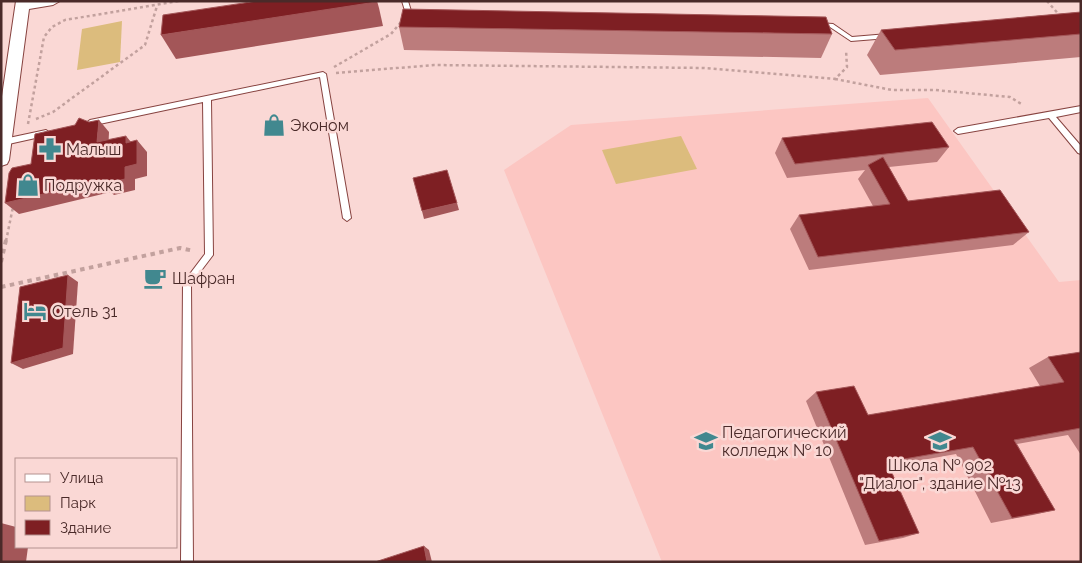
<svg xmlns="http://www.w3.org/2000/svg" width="1082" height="563" font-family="Raleway,sans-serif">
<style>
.built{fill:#fcc6c2}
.green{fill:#dcbc7d}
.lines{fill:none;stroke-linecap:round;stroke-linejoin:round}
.lane-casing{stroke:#874340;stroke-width:2}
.street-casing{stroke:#874340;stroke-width:2}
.path-far1{stroke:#c2a19e;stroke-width:2.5;stroke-dasharray:3 3;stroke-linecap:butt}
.path{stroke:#c2a19e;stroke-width:4;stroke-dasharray:4.5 4.5;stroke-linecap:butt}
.lane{fill:#fff;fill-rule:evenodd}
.street{fill:#fff;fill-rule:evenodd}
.wall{fill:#bc7c7c}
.shaded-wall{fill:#a35658}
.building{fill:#7e1f23;stroke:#a35658}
.labels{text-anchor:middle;stroke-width:5;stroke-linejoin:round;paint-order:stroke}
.poi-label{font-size:16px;fill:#4a2a29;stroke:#fad8d5;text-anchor:start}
</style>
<rect width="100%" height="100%" fill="#fad8d5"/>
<!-- built -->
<polygon class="built" points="928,98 1059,282 1081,280 1081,562 662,562 504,170 571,125"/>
<!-- green -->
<g class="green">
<polygon points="122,21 120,62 77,70 82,29"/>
<polygon points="681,136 697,169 616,184 602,150"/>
</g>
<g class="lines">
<defs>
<g id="lane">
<polygon points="402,1 408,1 411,11 417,13 417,15 406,14"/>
<polygon points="818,23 833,24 852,37 888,34 891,36 888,38 851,41 830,27 816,26 816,24"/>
<polygon points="323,72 326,74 351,218 347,221 343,218 320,77 211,100 213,255 191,284 193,562 181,562 183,283 205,254 203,102 90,126 86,123 90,120"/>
<polygon points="1081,106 1081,112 1056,117 1081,146 1081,154 1078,153 1049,118 958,134 954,131 958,128"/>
<polygon points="46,130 50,133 49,135 4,145 1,144 1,140 4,139"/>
</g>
<polygon id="street" points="16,1 60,1 53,5 29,9 9,160 7,164 1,166 1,103"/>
</defs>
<!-- lane casing -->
<use href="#lane" class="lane-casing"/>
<!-- street casing -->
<use href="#street" class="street-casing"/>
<!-- path-far1 -->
<g class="path-far1">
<polyline points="1047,1 1061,17"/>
<polyline points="334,67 391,34 401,22"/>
<polyline points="336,73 434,65 704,68 835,79 847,67 846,50"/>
<polyline points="835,79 892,90 935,90 1010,97 1023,105"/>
<polyline points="36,119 53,112 145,45 157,6"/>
<polyline points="28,124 44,37 52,27 65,20 179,1"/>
<polyline points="6,241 13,207"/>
</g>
<!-- path -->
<g class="path">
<polyline points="1,262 6,240"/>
<polyline points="1,287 180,248 194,251"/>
</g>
<!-- lane -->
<use href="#lane" class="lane"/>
<!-- street -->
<use href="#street" class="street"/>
</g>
<!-- wall -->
<g class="wall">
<polygon points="1081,12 1081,57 880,75 867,55 881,30"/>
<polygon points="399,27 832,34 821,58 404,50"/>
<polygon points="782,138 949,147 937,162 889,167 908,201 1029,232 1013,245 809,270 790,229 799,215 873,206 858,179 865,170 787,178 775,153"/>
<polygon points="1081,352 1081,455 1068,435 1017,444 1055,510 1033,515 991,523 956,454 889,466 919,533 903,538 865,545 806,401 816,392 868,415 1040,386 1029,368 1048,357"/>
</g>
<!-- shaded-wall -->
<g class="shaded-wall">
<polygon points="376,1 377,1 379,8 383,26 176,59 161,35"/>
<polygon points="99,120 109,132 108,154 97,142"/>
<polygon points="126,136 136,148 126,143"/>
<polygon points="137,140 147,152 147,176 135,179 135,190 114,195 111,192 19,214 5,203 125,167"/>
<polygon points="457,203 459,210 424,219 422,211"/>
<polygon points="68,275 78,282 73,354 23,369 11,363"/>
<polygon points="1,523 16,527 16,547 28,547 26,562 1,562"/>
<polygon points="424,546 429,550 432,562 427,562"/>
</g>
<!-- building -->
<g class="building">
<polygon points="257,1 376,1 376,2 161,35 163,15"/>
<polygon points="403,9 826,17 832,34 399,27"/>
<polygon points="1081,12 1081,34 895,50 881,30"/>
<polygon points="79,118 89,122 99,120 97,142 126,136 126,143 137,140 137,164 125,167 125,179 103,184 103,180 5,203 9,173 12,168 31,164 35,134 75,125"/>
<polygon points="932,122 949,147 795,164 782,138"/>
<polygon points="883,157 908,201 1000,190 1029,232 818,257 799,215 890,204 868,165"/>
<polygon points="447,170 457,203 422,211 413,178"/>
<polygon points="68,275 63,348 11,363 20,287"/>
<polygon points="1081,352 1081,428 1014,440 1055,510 1012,518 973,447 887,462 919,533 879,541 816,392 854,386 868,415 1064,382 1048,357"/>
<polygon points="424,546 427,562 375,562"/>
</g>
<!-- icons -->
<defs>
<symbol id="shop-bare" viewBox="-9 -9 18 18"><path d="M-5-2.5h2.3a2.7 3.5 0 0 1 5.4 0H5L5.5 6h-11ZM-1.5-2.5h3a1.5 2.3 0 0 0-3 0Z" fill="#41888f" stroke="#fad8d5" stroke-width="2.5" paint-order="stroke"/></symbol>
<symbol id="pharmacy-bare" viewBox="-9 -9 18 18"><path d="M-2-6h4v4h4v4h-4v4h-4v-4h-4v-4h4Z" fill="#41888f" stroke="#fad8d5" stroke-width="2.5" paint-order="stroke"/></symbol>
<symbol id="cafe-bare" viewBox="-9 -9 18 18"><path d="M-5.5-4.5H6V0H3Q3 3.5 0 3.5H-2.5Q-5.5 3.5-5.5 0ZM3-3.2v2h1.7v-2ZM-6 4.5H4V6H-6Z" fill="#41888f" stroke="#fad8d5" stroke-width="2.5" paint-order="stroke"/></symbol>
<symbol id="hotel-bare" viewBox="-9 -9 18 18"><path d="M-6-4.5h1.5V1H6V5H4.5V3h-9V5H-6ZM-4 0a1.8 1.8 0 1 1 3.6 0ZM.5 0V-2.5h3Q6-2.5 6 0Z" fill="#41888f" stroke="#fad8d5" stroke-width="2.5" paint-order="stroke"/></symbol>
<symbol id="university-bare" viewBox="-9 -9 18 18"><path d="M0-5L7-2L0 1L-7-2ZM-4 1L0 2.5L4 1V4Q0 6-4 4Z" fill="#41888f" stroke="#fad8d5" stroke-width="2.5" paint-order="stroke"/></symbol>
<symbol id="school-bare" viewBox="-9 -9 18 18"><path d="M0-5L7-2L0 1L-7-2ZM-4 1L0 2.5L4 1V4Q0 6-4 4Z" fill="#41888f" stroke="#fad8d5" stroke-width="2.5" paint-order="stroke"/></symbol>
</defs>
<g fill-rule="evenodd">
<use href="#shop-bare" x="258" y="109" width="32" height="32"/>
<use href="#pharmacy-bare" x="34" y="133" width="32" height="32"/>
<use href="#shop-bare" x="12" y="169" width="32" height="32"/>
<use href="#cafe-bare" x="139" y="262" width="32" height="32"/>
<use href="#hotel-bare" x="19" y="295" width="32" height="32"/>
<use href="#university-bare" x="690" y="425" width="32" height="32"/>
<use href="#school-bare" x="924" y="425" width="32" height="32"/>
</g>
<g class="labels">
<!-- poi labels -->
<g class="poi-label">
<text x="290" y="131">Эконом</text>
<text x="66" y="155">Малыш</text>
<text x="44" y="191">Подружка</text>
<text x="172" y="284">Шафран</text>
<text x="52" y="317">Отель 31</text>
<text x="722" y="438">Педагогический<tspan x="722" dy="18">колледж № 10</tspan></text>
<text x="940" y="471" text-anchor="middle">Школа № 902<tspan x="940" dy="18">"Диалог", здание №13</tspan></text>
</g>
</g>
<!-- border -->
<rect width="1082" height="563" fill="none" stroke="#4a2a29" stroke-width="5"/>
<!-- legend -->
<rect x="15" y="458" width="162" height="90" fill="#fad8d5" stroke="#b49290"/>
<rect x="25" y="474" width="25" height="8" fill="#ffffff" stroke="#b49290"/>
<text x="60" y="483" font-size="15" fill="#4a2a29">Улица</text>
<rect x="25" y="496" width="25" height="15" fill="#dcbc7d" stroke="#b49290"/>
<text x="60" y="508" font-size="15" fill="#4a2a29">Парк</text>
<rect x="25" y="520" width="25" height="15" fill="#7e1f23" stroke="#b49290"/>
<text x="60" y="533" font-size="15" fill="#4a2a29">Здание</text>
</svg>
